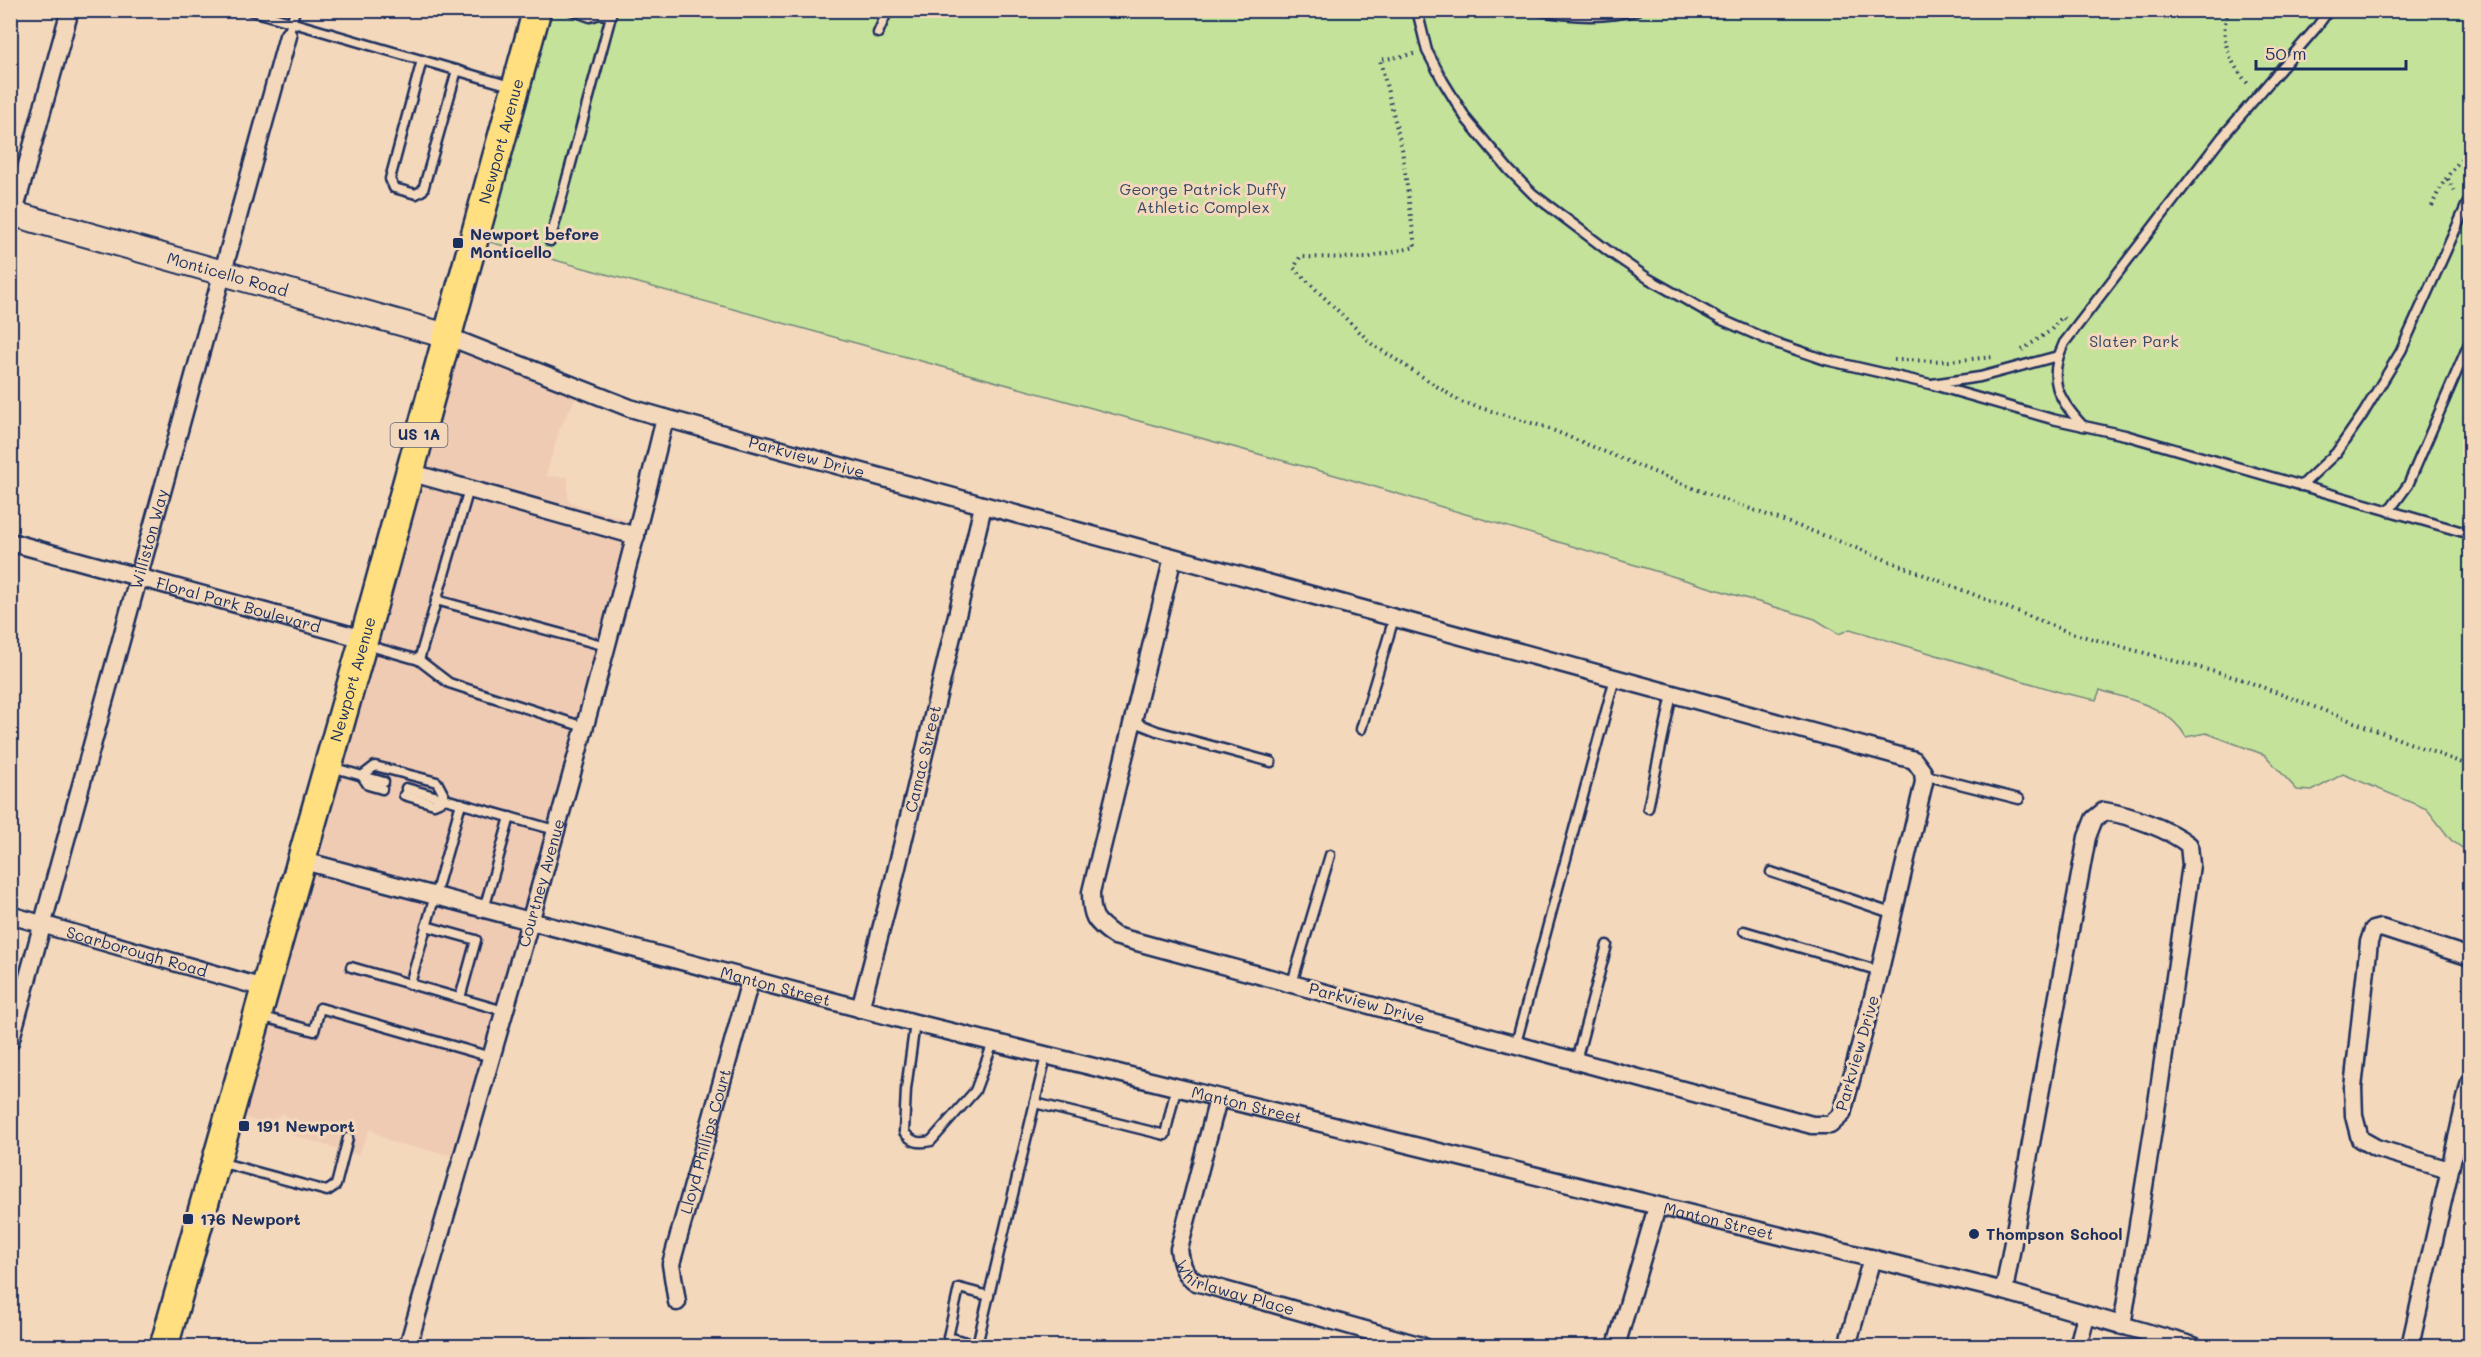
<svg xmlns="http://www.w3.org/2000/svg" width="2481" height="1357" font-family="Mali,sans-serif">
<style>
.built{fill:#f0cbb4}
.green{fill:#c4e29a;stroke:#70887c;stroke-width:1.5}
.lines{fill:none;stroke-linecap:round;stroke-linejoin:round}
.lane-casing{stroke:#1b2f5e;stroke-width:13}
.street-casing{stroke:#1b2f5e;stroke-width:21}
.secondary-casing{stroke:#1b2f5e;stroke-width:28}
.primary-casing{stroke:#1b2f5e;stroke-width:32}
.path{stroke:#1b2f5e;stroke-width:4;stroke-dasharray:1.5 4.5;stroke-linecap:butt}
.lane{stroke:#f4d8bb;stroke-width:8}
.street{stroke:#f4d8bb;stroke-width:16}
.secondary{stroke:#f4d8bb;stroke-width:24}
.primary{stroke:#ffdf80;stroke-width:27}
.poi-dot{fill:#1b2f5e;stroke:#f4d8bb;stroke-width:2}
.labels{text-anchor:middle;stroke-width:6;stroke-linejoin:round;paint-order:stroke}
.shield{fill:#f4d8bb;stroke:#5c627a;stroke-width:1.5}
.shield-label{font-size:15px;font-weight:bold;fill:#1b2f5e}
.street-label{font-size:16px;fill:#1b2f5e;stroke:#f4d8bb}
.park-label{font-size:16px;fill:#344a67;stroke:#f4d8bb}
.poi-label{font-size:16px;font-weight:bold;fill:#1b2f5e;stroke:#f4d8bb;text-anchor:start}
</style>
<rect width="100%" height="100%" fill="#f4d8bb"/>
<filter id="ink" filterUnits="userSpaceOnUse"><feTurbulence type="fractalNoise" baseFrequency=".0167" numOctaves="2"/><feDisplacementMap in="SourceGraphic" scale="12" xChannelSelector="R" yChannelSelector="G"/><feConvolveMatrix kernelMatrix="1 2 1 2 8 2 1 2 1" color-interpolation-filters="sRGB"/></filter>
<g filter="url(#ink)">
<!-- built -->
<polygon class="built" points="446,345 571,392 577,396 560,428 546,476 568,477 568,500 575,504 638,523 463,1158 391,1142 370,1129 358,1155 291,1135 290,1119 282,1113 268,1125 231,1113"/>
<!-- green -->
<path class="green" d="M 539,11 L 2470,11 L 2470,872 L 2468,852 L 2451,840 L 2427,809 L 2343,774 L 2312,791 L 2297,790 L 2265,755 L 2206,733 L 2186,737 C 2169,706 2130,700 2100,690 L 2096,700 L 2063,693 L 1850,629 L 1839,634 L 1815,619 L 1342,477 L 475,238 Z"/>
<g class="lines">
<defs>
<g id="lane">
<polyline points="249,10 514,87"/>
<polyline points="1417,10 1427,51 1443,81 1467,120 1509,170 1533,194 1611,253 1649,279 1720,319 1773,342 1826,360 1930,384 2052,419 2125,435 2470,534"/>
<path d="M 1536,10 C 1570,17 1604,19 1638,10"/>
<polyline points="878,33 888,10"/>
<polyline points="288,36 295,10"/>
<polyline points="422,60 390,179 394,188 416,194 423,190 457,70"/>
<polyline points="550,241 611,16 600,14 590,17 571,10"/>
<polyline points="1932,384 1980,377 2058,356"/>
<path d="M 2083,426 C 2057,398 2047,379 2064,343 L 2223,136 L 2316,28 L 2329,10"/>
<polyline points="2301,486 2336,453 2363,414 2401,351 2467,204 2470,203"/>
<polyline points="2389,511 2408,485 2470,341"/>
<polyline points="436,600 606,646"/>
<polyline points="366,645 419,660 449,683 584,727"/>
<polyline points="419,660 469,489"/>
<polyline points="1132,721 1157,731 1271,762"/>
<polyline points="1361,729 1394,618"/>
<polyline points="331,767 384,782"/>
<polyline points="1924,775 2019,799"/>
<polyline points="362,776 375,766 437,782 446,799"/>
<polyline points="362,776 368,785 382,789"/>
<polyline points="406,788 555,830"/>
<polyline points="404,795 434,804 446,799"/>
<polyline points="1648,808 1672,694"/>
<polyline points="1771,872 1894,914"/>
<polyline points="484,909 510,817"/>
<polyline points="426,926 476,940 460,998"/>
<polyline points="1744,931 1880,971"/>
<polyline points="351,967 504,1011"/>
<polyline points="1292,983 1330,855"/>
<polyline points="410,984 461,803"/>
<polyline points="260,1016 314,1031 320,1008 491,1057"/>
<path d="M 915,1023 L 906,1089 L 904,1132 C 912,1142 918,1144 931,1141 L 975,1091 L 993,1043"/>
<polyline points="1516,1043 1615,678"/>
<polyline points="1576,1061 1607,945"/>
<polyline points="1035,1103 1165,1135 1176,1088"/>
<polyline points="219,1162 327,1191 336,1185 348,1138"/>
<polyline points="977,1345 948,1337 959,1288 989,1296"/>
<polyline points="565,1346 584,1346"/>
<polyline points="983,1346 977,1345 1046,1056"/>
</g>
<g id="street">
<polyline points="11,223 70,10"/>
<path id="s1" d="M 447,336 L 630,408 L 665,418 L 1914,760 L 1923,772 L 1924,782 L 1878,978 L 1842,1114 L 1830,1125 L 1812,1125 L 1115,936 C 1094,921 1091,917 1091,892 L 1173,557"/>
<polyline points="409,472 636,536"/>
<path id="s2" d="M 10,542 L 364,639"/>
<path id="s3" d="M 300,860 L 915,1023 L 2004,1291 L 2194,1346"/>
<path id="s4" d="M 10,915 L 264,988"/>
<path id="s5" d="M 860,1009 L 893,884 L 983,506"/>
<path id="s6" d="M 10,1042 L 288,36"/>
<path id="s7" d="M 1218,1099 L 1179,1249 C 1181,1264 1184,1274 1196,1282 L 1422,1346"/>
<polyline points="2449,1170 2376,1148 2360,1139 2354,1116 2353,1088 2369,942 2373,930 2381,928 2470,957"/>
<path d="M 2004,1291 L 2087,837 L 2094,819 L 2104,811 C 2129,815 2169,829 2189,845 L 2191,865 L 2155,1117 L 2122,1326"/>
<path id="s8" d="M 677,1302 L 671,1264 L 750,981"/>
<path id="s9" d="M 408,1346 C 496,1038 589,730 665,418"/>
<polyline points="1616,1346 1657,1207"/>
<polyline points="1847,1346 1872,1258"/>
<polyline points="2078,1346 2086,1316"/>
<polyline points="2410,1346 2470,1081"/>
</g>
<g id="secondary">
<path id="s10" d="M 10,213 L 447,336"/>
</g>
<g id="primary">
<path id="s11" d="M 164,1346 L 364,639 L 537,10"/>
</g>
</defs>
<!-- lane casing -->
<use href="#lane" class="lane-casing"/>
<!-- street casing -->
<use href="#street" class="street-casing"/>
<!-- secondary casing -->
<use href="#secondary" class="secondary-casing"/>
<!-- primary casing -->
<use href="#primary" class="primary-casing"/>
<!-- path -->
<g class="path">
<path d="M 2229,10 C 2217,38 2231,65 2250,86"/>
<polyline points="1414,54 1380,60 1402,149 1415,247 1366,258 1300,257 1294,268 1372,344 1461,402 1545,427 1690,487 1831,538 2071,633 2241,679 2470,766"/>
<polyline points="2470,75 2470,112"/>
<polyline points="2448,179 2456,194"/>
<path d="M 2432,206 C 2440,185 2454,165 2470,151"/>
<polyline points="2022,350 2050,331 2062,317 2066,320"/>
<polyline points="1894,360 1949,361 1994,357"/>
</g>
<!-- lane -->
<use href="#lane" class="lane"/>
<!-- street -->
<use href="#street" class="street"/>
<!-- secondary -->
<use href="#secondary" class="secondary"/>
<!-- primary -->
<use href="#primary" class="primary"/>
</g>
</g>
<!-- markers -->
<g class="poi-dot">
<rect x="452" y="237" width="12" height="12" rx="3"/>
<rect x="238" y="1120" width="12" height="12" rx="3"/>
<rect x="182" y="1213" width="12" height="12" rx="3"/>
<circle cx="1974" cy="1234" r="6"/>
</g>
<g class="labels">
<!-- shield labels -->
<rect class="shield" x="390.5" y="423" width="57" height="24" rx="4.5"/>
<g class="shield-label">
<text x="419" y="440">US 1A</text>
</g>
<!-- street labels -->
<g class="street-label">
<text dy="6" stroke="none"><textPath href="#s11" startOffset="1251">Newport Avenue</textPath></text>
<text dy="6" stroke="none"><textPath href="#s10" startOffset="226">Monticello Road</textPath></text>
<text dy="6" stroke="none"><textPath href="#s1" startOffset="380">Parkview Drive</textPath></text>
<text dy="6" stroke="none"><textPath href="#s6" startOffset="522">Williston Way</textPath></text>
<text dy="6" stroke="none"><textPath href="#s2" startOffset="237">Floral Park Boulevard</textPath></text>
<text dy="6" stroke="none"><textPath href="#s11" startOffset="693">Newport Avenue</textPath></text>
<text dy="6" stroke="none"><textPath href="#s5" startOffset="258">Camac Street</textPath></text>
<text dy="6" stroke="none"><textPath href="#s9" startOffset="482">Courtney Avenue</textPath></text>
<text dy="6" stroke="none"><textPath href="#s4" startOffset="132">Scarborough Road</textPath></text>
<text dy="6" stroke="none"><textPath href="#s3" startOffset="492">Manton Street</textPath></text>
<text transform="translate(1367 1003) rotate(15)" y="6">Parkview Drive</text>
<text transform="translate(1857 1053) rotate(-74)" y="6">Parkview Drive</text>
<text dy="6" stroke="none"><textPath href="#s3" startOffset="978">Manton Street</textPath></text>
<text dy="6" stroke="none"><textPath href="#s8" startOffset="166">Lloyd Phillips Court</textPath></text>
<text dy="6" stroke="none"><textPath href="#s3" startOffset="1464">Manton Street</textPath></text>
<text dy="6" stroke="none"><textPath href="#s7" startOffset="231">Whirlaway Place</textPath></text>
</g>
<!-- park labels -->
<g class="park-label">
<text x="1203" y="195">George Patrick Duffy<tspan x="1203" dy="18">Athletic Complex</tspan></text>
<text x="2134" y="347">Slater Park</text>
</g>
<!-- poi labels -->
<g class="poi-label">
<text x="470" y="240">Newport before<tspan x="470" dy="18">Monticello</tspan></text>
<text x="256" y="1132">191 Newport</text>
<text x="200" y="1225">176 Newport</text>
<text x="1986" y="1240">Thompson School</text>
</g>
</g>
<!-- margin -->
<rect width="2481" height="1357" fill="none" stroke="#f4d8bb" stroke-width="36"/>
<rect x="18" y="18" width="2445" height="1321" fill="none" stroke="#1b2f5e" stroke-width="2" filter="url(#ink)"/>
<!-- scale -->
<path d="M2256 60v9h150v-9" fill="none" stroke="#1b2f5e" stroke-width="3"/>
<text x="2265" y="60" font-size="18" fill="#1b2f5e" stroke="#f4d8bb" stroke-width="4.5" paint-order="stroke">50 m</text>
</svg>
